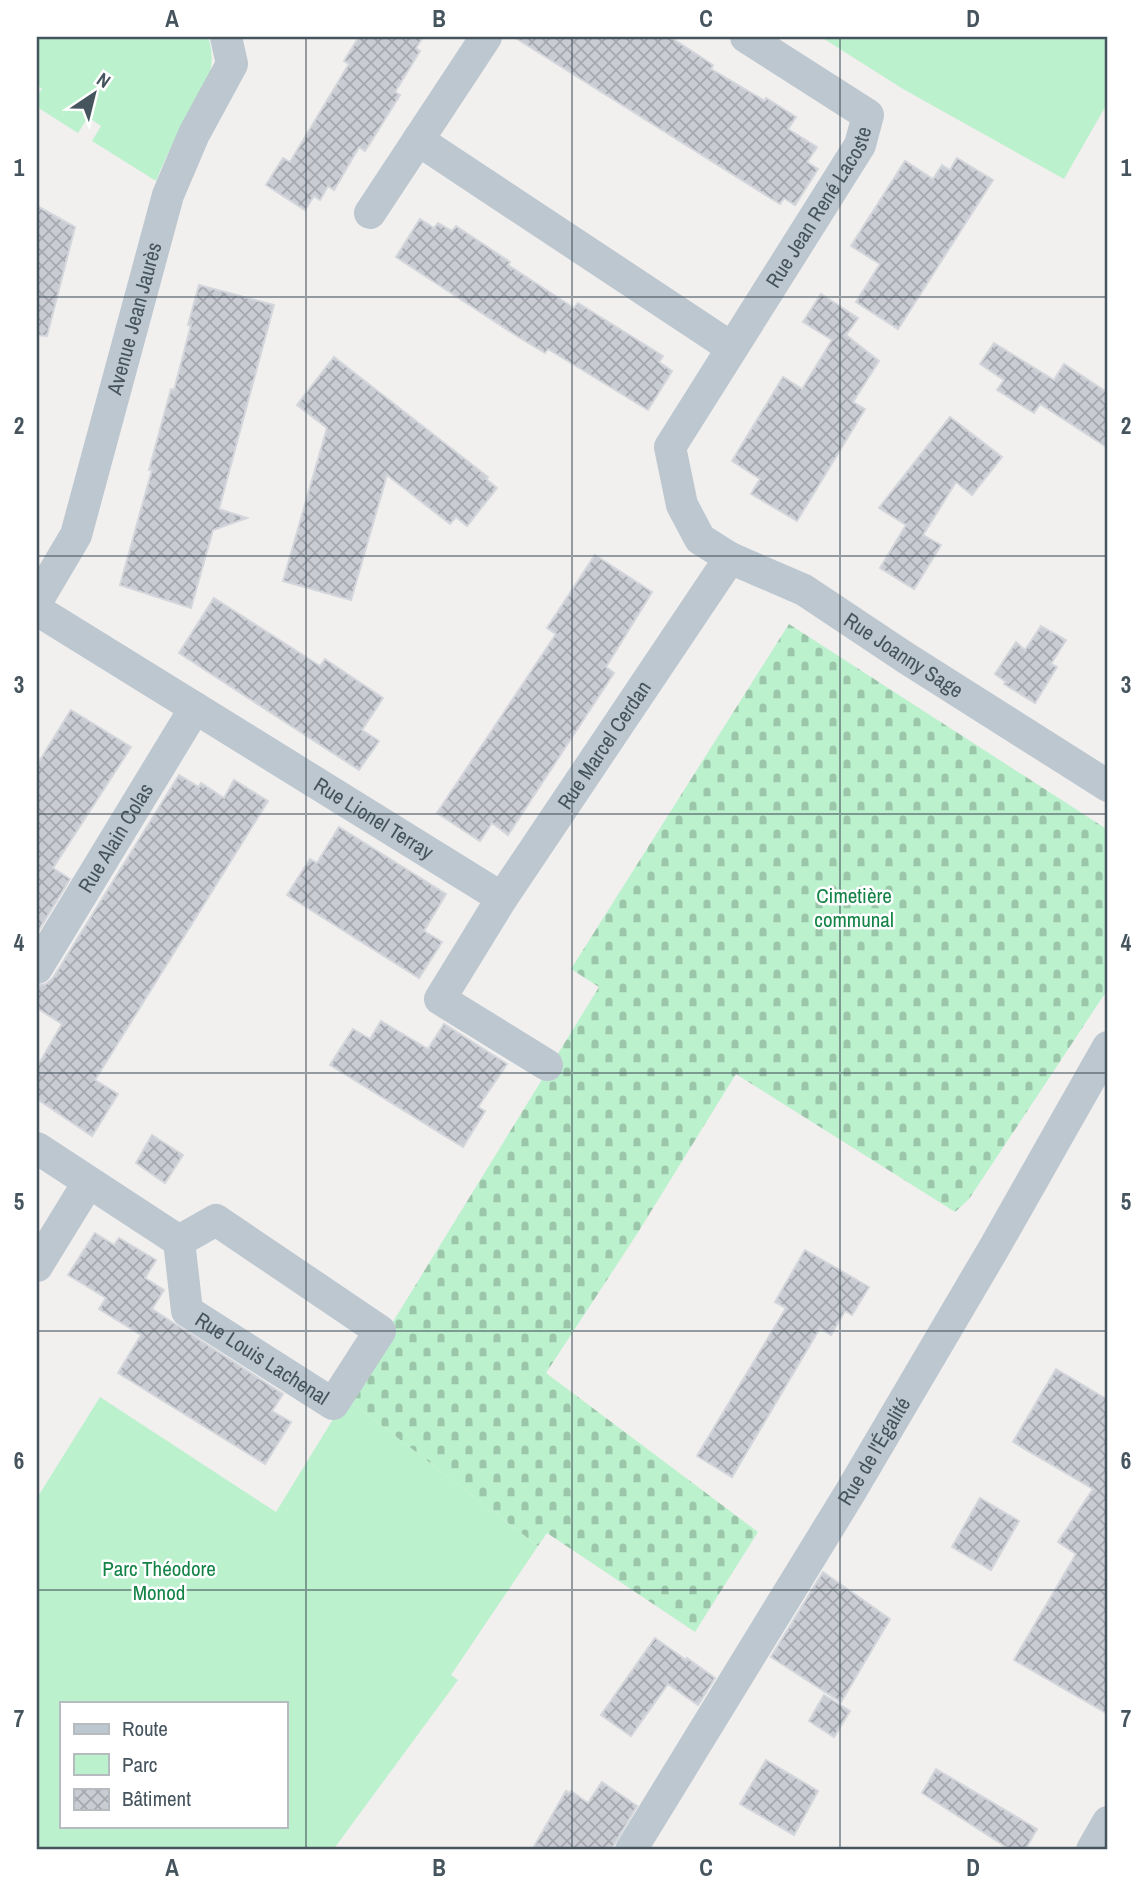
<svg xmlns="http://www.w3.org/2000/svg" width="1145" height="1887" font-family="'Archivo Narrow',sans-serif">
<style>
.green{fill:#bcf1ce;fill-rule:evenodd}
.cemetery{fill:url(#cemetery-stones)}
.building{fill:url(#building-cross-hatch);stroke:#d3d6db;stroke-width:2}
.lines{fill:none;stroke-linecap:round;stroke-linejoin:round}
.street{stroke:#bcc7cf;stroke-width:32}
.grid{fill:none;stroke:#46545e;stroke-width:2;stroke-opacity:0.55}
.labels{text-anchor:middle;stroke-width:5;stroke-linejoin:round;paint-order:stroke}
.street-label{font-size:21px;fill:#46545e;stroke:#fff}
.park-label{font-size:21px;fill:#138346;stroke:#fff}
.neatline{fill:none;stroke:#46545e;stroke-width:2.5}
.grid-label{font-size:23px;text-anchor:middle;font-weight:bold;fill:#46545e}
</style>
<defs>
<pattern id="cemetery-stones" width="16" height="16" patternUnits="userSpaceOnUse" patternTransform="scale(1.75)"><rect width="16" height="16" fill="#bcf1ce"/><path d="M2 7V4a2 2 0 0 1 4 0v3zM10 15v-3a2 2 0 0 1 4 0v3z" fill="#9bc6aa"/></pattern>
<pattern id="building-cross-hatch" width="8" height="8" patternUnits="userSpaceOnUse" patternTransform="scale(1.75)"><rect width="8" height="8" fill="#c9ccd2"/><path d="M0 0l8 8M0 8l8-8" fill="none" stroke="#a5a8ae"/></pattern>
</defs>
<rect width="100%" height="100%" fill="#f2efef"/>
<!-- green -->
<g class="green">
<path d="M 37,37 L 208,37 C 222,75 194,105 176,137 C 169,151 162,166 156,181 L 92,141 L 101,126 L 88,117 L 78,133 L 37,107 L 37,96 L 42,89 L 37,85 Z"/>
<polygon points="821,37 1108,37 1108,102 1064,179 903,89"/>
<path d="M 100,1397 L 276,1512 L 346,1398 L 538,1546 L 451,1675 L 458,1680 L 333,1850 L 37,1850 L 37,1498 ZM 61,1703 L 285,1703 L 285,1826 L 61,1826 Z"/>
</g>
<!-- cemetery -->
<polygon class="cemetery" points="789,624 1108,830 1108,989 969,1199 955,1212 736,1074 637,1234 546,1373 758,1532 695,1632 547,1533 538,1546 346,1398 599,987 571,969"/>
<!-- building -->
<g class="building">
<polygon points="359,37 423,37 416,48 420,51 395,92 400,95 365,151 359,147 334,190 328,186 320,200 314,196 305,210 266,185 283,158 290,162 349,64 344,61"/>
<polygon points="514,37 670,37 713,65 711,69 765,101 766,98 796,117 788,129 817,147 807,162 818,169 795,205 784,198 780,204"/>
<polygon points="957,158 993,180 898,329 856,302 880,264 851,246 905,161 933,179 942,165 950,170"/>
<polygon points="37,206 75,227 47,336 37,335"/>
<polygon points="420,219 434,228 438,223 452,231 456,226 510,262 508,265 574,308 578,303 663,356 659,362 672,371 648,410 548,349 545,353 520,338 396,257"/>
<polygon points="199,285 274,305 219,509 247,518 213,530 191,608 120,585 152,470 149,470 171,389 174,390 191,325 188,325"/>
<polygon points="821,294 858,318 846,335 879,361 853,402 865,409 797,521 751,494 760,479 732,461 783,377 802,389 832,340 803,322"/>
<polygon points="994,343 1054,380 1064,364 1108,393 1108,448 1040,404 1034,413 997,390 1004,380 980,364"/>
<polygon points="334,357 488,477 486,479 497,488 467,526 456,517 450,524 387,475 351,600 283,581 327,428 297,405"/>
<polygon points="950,417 1002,457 972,495 956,482 923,535 941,545 914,589 880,568 906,525 879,508"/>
<polygon points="595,555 652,592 606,667 614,673 508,835 492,823 480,841 437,813 556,634 547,628"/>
<polygon points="214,598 320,666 325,659 383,698 362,730 379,741 359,770 179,653"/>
<polygon points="1041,626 1066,640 1051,664 1057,667 1035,703 1004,684 1006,682 995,674 1016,642 1025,650"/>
<polygon points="71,710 131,747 53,868 70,879 37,933 37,765"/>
<polygon points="179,775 199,787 201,783 224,798 234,780 268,801 95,1080 118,1094 92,1136 37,1099 37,1067 62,1024 37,1008 37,986 46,984 53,978"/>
<polygon points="339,827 446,894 424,931 442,942 419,978 287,895 310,859 317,863"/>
<polygon points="381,1021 428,1049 444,1024 507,1064 478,1107 485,1111 463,1147 330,1065 353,1029 370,1039"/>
<polygon points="152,1135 183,1155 165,1183 136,1163"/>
<polygon points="95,1233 114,1245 119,1238 156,1260 145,1278 164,1290 152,1309 283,1394 272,1411 291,1422 265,1464 118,1373 141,1335 99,1309 106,1298 68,1275"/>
<polygon points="805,1250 869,1287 852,1315 845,1311 831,1335 820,1328 732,1477 697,1456 786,1308 775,1302"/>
<polygon points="1056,1369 1108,1400 1108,1714 1014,1660 1076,1554 1058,1542 1093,1489 1013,1442"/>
<polygon points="980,1498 1019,1521 991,1570 952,1547"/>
<polygon points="823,1572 890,1619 841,1702 771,1657"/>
<polygon points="655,1638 686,1660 687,1658 715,1678 698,1705 668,1684 631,1736 601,1715"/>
<polygon points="824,1695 850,1711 834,1737 809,1721"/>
<polygon points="766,1760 818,1791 794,1835 740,1804"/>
<polygon points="936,1769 1037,1829 1025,1850 1011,1850 922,1793"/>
<polygon points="602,1782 637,1806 611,1850 532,1850 566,1791 569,1793 571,1791 588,1803"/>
</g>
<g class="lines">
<!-- street -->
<g class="street">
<polyline points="418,140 732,348"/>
<polyline points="370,213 486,37"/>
<path id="s1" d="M 730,558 L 700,539 L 682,505 L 670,447 L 860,145 L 868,115 L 746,37"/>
<path id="s2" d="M 37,601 L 76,535 L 168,195 L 194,134 L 232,64 L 226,37"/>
<path id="s3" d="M 37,610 L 502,898 L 440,999 L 547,1065"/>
<path id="s4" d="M 502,898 L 730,558 L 804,590 L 906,658 L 1108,786"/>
<path id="s5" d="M 37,968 L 195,708"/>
<path id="s6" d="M 37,1148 L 179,1241 L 187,1311 L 333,1404 L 380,1331 L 216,1220 L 179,1241"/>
<polyline points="37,1266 88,1183"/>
<path id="s7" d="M 631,1850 L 851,1491 L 994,1248 L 1108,1047"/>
<polyline points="1092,1850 1108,1822"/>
</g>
</g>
<!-- grid -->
<path class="grid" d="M 306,37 L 306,1850M 572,37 L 572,1850M 840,37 L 840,1850M 37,297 L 1108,297M 37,556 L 1108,556M 37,814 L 1108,814M 37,1073 L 1108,1073M 37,1331 L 1108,1331M 37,1590 L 1108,1590"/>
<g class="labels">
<!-- street labels -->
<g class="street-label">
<text dy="7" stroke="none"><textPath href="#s1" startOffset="416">Rue Jean René Lacoste</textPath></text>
<text dy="7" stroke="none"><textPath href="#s2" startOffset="301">Avenue Jean Jaurès</textPath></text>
<text dy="7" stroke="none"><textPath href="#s4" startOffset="609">Rue Joanny Sage</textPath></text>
<text dy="7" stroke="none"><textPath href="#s4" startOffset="184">Rue Marcel Cerdan</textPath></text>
<text dy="7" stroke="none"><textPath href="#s3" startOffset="396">Rue Lionel Terray</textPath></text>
<text dy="7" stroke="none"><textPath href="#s5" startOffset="152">Rue Alain Colas</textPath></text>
<text dy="7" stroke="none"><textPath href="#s6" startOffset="329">Rue Louis Lachenal</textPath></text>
<text dy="7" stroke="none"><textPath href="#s7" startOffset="467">Rue de l'Égalité</textPath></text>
</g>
<!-- park labels -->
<g class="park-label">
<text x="854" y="903">Cimetière<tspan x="854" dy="24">communal</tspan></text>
<text x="159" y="1576">Parc Théodore<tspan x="159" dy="24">Monod</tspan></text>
</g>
</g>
<!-- border -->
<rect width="1145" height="1887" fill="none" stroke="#ffffff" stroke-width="77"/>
<!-- legend -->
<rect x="60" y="1702" width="228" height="126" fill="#ffffff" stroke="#b5bbbf" stroke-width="2"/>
<rect x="74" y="1724" width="35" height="10" fill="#bcc7cf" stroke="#b5bbbf" stroke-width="2"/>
<text x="122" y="1736" font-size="21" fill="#46545e">Route</text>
<rect x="74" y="1754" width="35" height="21" fill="#bcf1ce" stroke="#b5bbbf" stroke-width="2"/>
<text x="122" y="1772" font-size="21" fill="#46545e">Parc</text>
<rect x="74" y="1789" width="35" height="21" fill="url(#building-cross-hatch)" stroke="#b5bbbf" stroke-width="2"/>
<text x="122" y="1806" font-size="21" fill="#46545e">Bâtiment</text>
<!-- north arrow -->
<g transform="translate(94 94) rotate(35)" stroke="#ffffff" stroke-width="5" paint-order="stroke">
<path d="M0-5L12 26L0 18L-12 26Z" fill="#46545e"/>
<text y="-10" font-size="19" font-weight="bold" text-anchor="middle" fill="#46545e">N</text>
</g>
<rect x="38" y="38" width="1068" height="1810" class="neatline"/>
<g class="grid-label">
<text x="172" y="27">A</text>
<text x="439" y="27">B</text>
<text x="706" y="27">C</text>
<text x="973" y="27">D</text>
<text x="19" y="176">1</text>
<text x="1126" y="176">1</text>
<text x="19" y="434">2</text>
<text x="1126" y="434">2</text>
<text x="19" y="693">3</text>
<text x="1126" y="693">3</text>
<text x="19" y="951">4</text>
<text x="1126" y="951">4</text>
<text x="19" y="1210">5</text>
<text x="1126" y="1210">5</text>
<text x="19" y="1469">6</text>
<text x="1126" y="1469">6</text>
<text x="19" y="1727">7</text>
<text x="1126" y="1727">7</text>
<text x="172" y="1876">A</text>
<text x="439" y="1876">B</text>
<text x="706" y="1876">C</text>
<text x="973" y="1876">D</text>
</g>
</svg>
